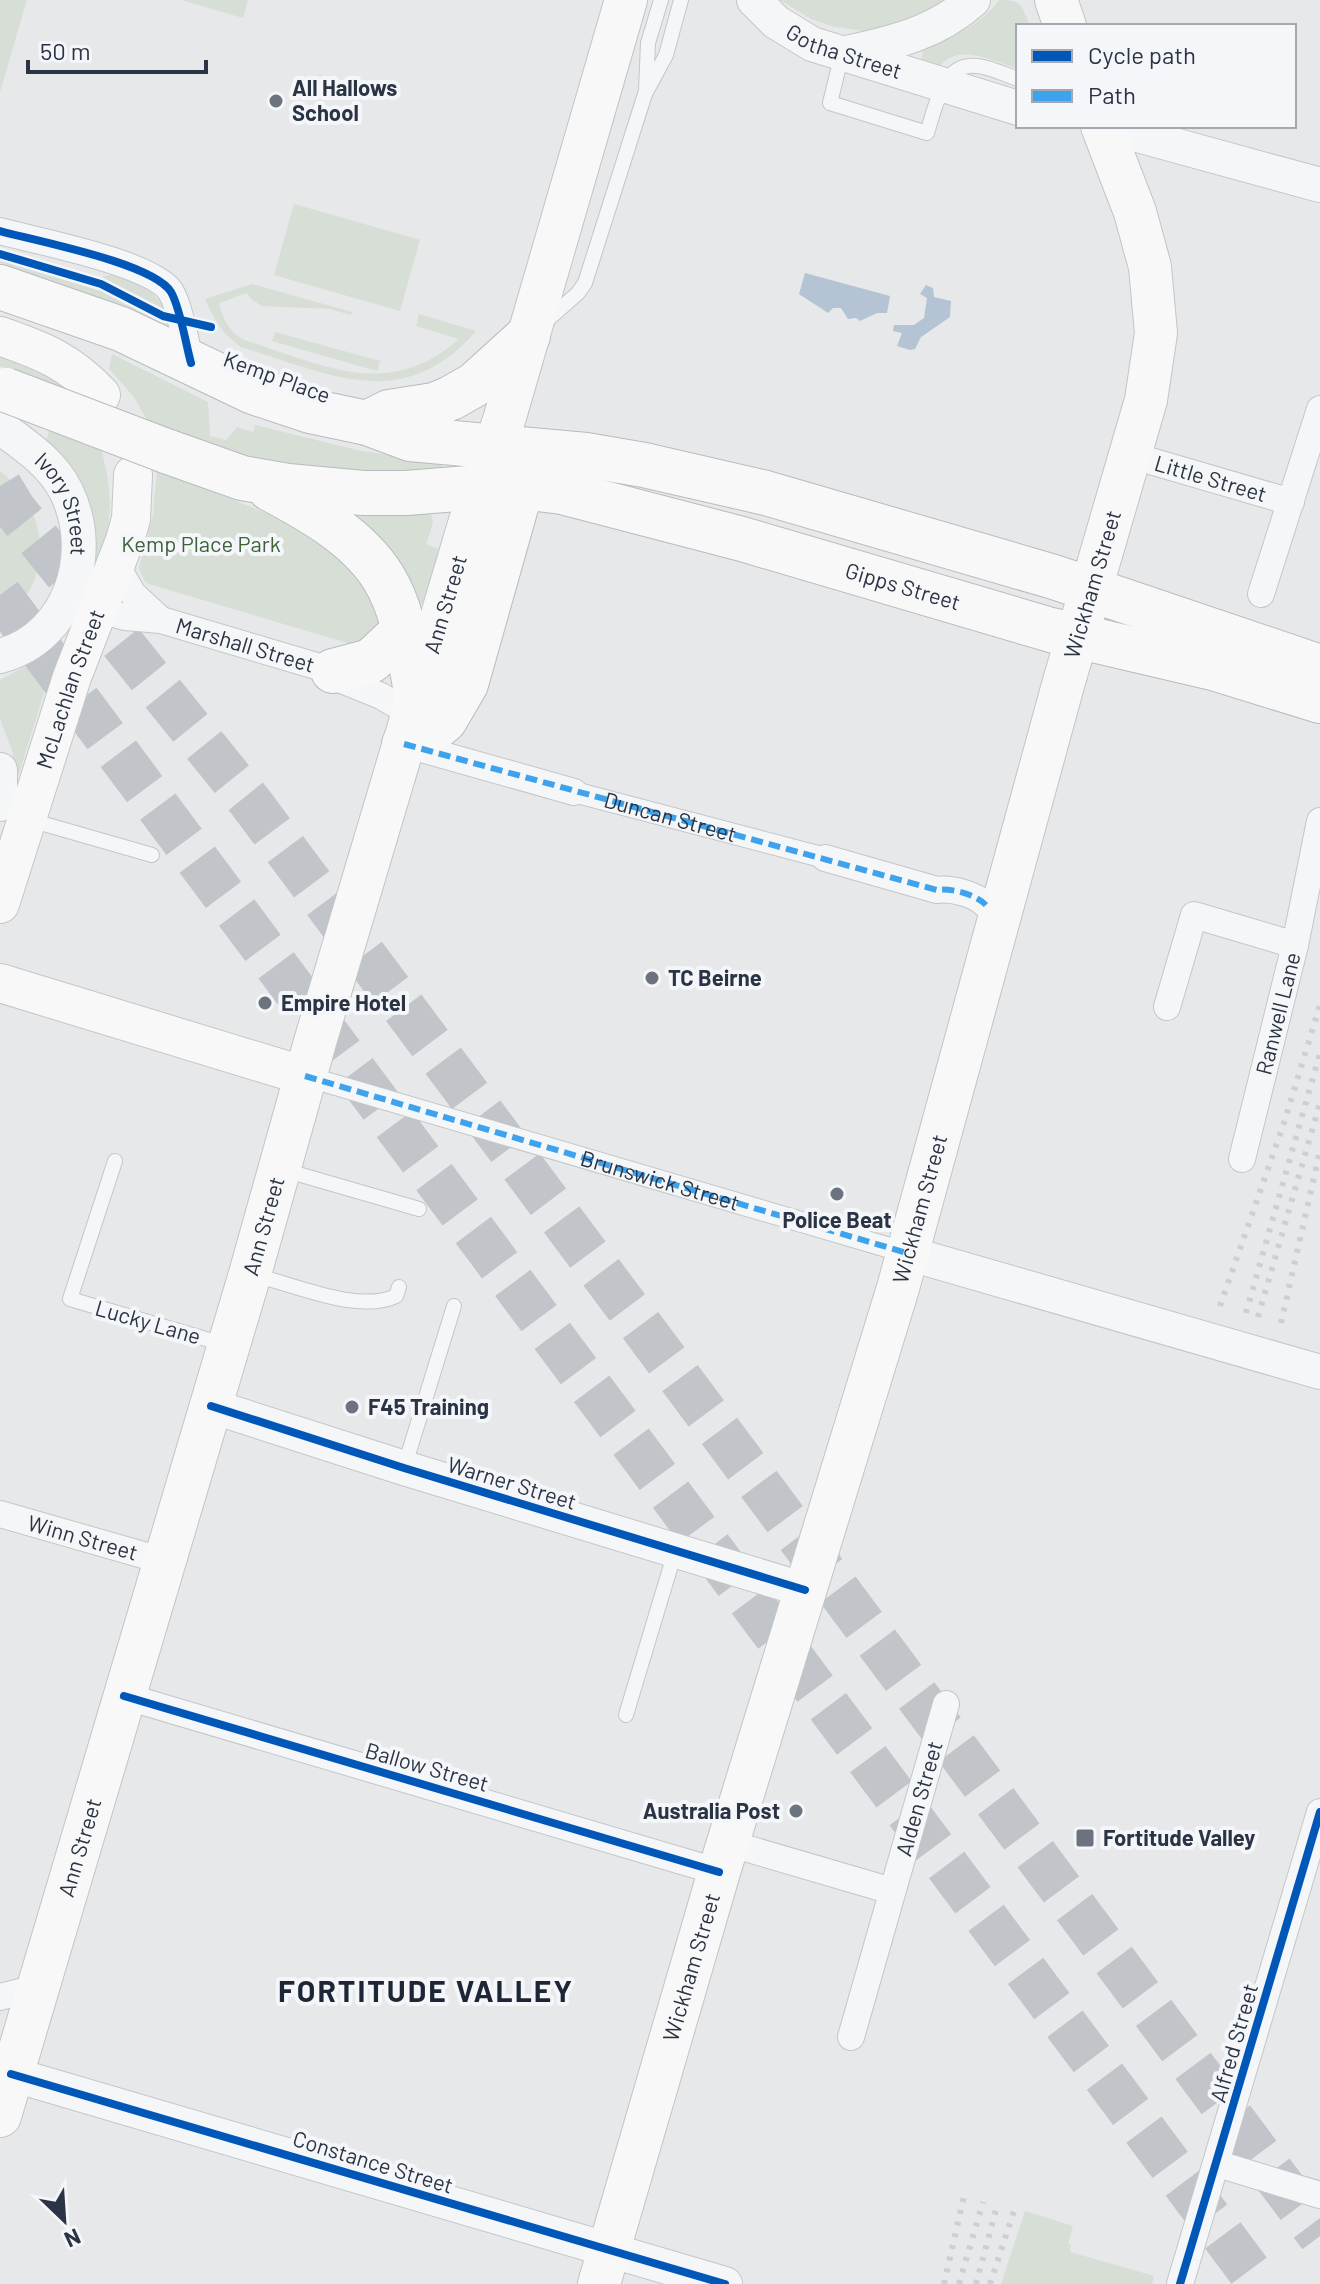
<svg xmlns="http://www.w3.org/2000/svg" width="1320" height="2284" font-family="Barlow,sans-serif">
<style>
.green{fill:#d6ded6}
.water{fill:#b4c4d5}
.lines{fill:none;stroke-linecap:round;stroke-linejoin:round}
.motorway-tunnel{stroke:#c1c4c9;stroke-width:44;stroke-dasharray:44 22;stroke-linecap:butt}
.service-casing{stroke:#c4c6c8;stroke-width:16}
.pedestrian-casing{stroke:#c4c6c8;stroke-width:22}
.minor-casing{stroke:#c4c6c8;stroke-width:28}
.tertiary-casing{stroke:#c4c6c8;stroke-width:36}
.secondary-casing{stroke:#c4c6c8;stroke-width:40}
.primary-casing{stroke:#c2c5c8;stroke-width:44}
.trunk-casing{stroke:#b8bbbf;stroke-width:46}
.service{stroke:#f5f6f7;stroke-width:14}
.pedestrian{stroke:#f5f6f7;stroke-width:20}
.minor{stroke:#f5f6f7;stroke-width:26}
.tertiary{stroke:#f5f6f7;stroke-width:34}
.secondary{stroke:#f8f8f8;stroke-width:38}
.primary{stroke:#f8f8f8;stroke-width:42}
.trunk{stroke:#f8f8f8;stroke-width:44}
.rail{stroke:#cecfd2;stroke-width:6;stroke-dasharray:4 8;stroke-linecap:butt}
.trunk-bridge-casing{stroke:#b8bbbf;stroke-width:46;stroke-linecap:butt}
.trunk-bridge{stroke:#f8f8f8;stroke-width:44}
.quiet{stroke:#3ea3ec;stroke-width:6;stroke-dasharray:12 6;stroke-linecap:butt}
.cycleway-casing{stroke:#f4f6f9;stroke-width:13}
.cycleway{stroke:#0057b8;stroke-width:8}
.poi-dot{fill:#6c737f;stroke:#f4f6f9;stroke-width:3}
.labels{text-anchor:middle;stroke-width:8;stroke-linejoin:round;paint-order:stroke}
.street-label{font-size:22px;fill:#2b3445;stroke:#f4f6f9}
.poi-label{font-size:22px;font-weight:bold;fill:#2b3445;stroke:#f4f6f9;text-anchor:start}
.park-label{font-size:22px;fill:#3f6138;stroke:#f4f6f9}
.district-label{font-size:30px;font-weight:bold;letter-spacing:2px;fill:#1d2536;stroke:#f4f6f9}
</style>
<rect width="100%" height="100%" fill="#e6e8ea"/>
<!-- green -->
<g class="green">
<polygon points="0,0 27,0 0,92"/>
<polygon points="181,0 248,0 243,18"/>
<polygon points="780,0 956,0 945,10 868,32 831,26 811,19"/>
<path d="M 1000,0 C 1022,0 1022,6 1030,26 L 1018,26 L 1018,69 C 991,61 956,40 936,71 L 921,63 L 923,51 C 955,33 973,31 1000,0 Z"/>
<polygon points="294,204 420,240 400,311 274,275"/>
<polygon points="0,258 103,288 160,317 172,328 120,305 0,263"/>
<path d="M 119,274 C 139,283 156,292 167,312 L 164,313 C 146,305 112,295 103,276 Z"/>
<path d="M 252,284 L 352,312 L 351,315 L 330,309 L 262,306 L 251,299 L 247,293 L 219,303 C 223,320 229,331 244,340 C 322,364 388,402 459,339 L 416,326 L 419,314 L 476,331 C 403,415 329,374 241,347 C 222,334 214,319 205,299 Z"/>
<polygon points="275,332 380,361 377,371 272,341"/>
<polygon points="0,353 47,375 65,390 0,366"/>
<polygon points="112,354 208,402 210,436 226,440 237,427 253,432 255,425 361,451 443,462 441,474 367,476 246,457 148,422 134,397 109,369"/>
<path d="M 50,429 L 101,448 C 112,493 114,518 99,562 L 90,559 L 44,446 Z"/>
<polygon points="157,470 276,517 296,528 347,562 374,601 380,627 361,647 149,584 144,580 139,568 153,515"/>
<path d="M 0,471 C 52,513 55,583 0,623 Z"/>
<polygon points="341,509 430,509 433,523 426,544 441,550 422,604 418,606"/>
<polygon points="62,635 16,783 12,750 0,719 0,680 39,659"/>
<polygon points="1025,2211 1073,2226 1068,2244 1071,2245 1070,2252 1154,2276 1152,2284 1001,2284"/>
</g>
<!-- water -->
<g class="water">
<polygon points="805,273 890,296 887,313 877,313 860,321 856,318 848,319 841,308 833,308 828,313 799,294"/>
<polygon points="926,285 933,288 934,297 951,301 950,317 921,337 915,349 910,350 897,346 902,333 893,331 894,325 914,325 924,318 927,298 920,294"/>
</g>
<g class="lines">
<!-- motorway-tunnel -->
<g class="motorway-tunnel">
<polyline points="0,486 14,509 251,803 1320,2236"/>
<polyline points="0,595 1259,2284"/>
</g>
<defs>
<g id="service">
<path d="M 842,54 L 830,103 L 927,133 C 934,112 942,68 969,66 C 984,64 1003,74 1018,79"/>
<polyline points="646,90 648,43 661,0"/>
<polyline points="545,322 578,293 585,283 645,94 666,55 681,0"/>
<polyline points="30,820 152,855"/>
<polyline points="115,1161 70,1299 226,1345"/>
<polyline points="284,1170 419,1209"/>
<path d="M 254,1275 C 293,1284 358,1314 396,1296 L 399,1287"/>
<polyline points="404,1468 454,1306"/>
<polyline points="626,1715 675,1552"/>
</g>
<g id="pedestrian">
<polyline points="574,792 825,858"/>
<polyline points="305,1076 907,1253"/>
</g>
<g id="minor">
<path d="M 0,231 C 36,241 153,263 171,292 C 180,307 186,345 191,363"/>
<path id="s1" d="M 1130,455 L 1291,502"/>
<polyline points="116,565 133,594 161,620"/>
<polyline points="1261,594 1320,409"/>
<path id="s2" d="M 100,610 L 125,617 L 161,620 L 333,671 L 344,681 L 381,696 L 412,714"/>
<polyline points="404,744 574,792"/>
<path d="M 825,858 L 937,890 C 952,888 975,894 986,905"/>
<polyline points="1167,1007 1194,915 1295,945"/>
<path id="s3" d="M 1242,1159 L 1295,945 L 1320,821"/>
<path id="s4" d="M 0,1514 L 164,1561"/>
<polyline points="124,1696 719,1872"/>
<polyline points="728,1843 892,1891"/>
<polyline points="0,1997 36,1988"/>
<path id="s5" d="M 851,2037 L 946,1704"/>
<polyline points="1218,2164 1320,2195"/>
<polyline points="1180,2284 1320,1812"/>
</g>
<g id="tertiary">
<path id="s6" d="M 754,0 L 776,22 L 812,44 L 1018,108"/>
<path d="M 846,53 C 893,43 936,33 973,0"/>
<polyline points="1105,126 1320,185"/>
<path id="s7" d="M 0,427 C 25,445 52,463 66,491 C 97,553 70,638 0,656"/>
<polyline points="0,770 0,804"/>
<polyline points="907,1253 1320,1372"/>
<polyline points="211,1406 404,1468 805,1590"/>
<polyline points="11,2074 725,2284"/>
</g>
<g id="secondary">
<path d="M 0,336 C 43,351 69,361 101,395"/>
<path id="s8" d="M 0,904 L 72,677 L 125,540 L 131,519 L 133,475"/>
<polyline points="0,983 305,1076"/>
</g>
<g id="primary">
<polyline points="1056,0 1065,26"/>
<path id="s9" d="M 0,2116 L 250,1274 L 315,1042 L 470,521 L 504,420 L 626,0"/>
<path id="s10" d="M 599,2284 L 719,1872 L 898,1288 L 1063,685 L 1146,400 L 1156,333 L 1150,267 L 1135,212 L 1102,126"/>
</g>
<g id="trunk">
<polyline points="0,287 121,329 253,392 310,411 367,423 410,439 586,455 644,465 766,493 1054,577 1320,667"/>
<polyline points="367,423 389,412 434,405 451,398 474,385 528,336"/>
<path id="s11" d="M 166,451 L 242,478 L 288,486 L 363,493 L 406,493 L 482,487 L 521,487 L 562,492 L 742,539 L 1051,630 L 1213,668 L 1320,701"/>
<path d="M 270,489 C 310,510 358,537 383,577 C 405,612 409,657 417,697"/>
<polyline points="333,671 371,661 404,630"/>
<polyline points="404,744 433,730 445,720 466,684 529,461"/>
</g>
</defs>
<!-- service casing -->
<use href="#service" class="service-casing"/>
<!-- pedestrian casing -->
<use href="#pedestrian" class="pedestrian-casing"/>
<!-- minor casing -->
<use href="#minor" class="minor-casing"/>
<!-- tertiary casing -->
<use href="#tertiary" class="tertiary-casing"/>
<!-- secondary casing -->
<use href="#secondary" class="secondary-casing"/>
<!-- primary casing -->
<use href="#primary" class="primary-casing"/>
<!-- trunk casing -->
<use href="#trunk" class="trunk-casing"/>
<!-- service -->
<use href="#service" class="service"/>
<!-- pedestrian -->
<use href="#pedestrian" class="pedestrian"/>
<!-- minor -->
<use href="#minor" class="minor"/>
<!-- tertiary -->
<use href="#tertiary" class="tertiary"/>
<!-- secondary -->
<use href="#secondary" class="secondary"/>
<!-- primary -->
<use href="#primary" class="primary"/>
<!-- trunk -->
<use href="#trunk" class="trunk"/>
<!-- rail -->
<g class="rail">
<polyline points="1220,1306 1284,1123 1320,1005"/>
<polyline points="1246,1313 1320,1053"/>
<polyline points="1258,1317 1320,1103"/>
<polyline points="1281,1323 1320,1151"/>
<polyline points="944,2284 964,2196"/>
<polyline points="959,2284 983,2202"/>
<polyline points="976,2284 997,2206"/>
<polyline points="990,2284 1014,2211"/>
</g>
<defs>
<polyline id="trunk-bridge" points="6,390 166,451"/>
</defs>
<!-- trunk-bridge casing -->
<use href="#trunk-bridge" class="trunk-bridge-casing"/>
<!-- trunk-bridge -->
<use href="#trunk-bridge" class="trunk-bridge"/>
<!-- quiet -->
<g class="quiet">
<path id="s12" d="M 404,744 L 937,890 C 952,888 975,894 986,905"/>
<path id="s13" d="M 305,1076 L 907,1253"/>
</g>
<defs>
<g id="cycleway">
<path d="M 0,231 C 36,241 153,263 171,292 C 180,307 186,345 191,363"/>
<polyline points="0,254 101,284 163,316 211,327"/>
<polyline points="211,1406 404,1468 805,1590"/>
<polyline points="124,1696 719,1872"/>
<polyline points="11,2074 725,2284"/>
<polyline points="1180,2284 1320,1812"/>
</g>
</defs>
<!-- cycleway casing -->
<use href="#cycleway" class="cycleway-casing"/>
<!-- cycleway -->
<use href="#cycleway" class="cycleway"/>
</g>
<!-- markers -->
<g class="poi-dot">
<circle cx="276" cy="101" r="8"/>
<circle cx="652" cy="978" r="8"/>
<circle cx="265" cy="1003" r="8"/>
<circle cx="837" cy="1194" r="8"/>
<circle cx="352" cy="1407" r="8"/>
<circle cx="796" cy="1811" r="8"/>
<rect x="1075" y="1828" width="20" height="20" rx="4"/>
</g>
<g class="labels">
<!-- street labels -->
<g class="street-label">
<text dy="8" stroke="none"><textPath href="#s6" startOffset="106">Gotha Street</textPath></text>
<text transform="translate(277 377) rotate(20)" y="8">Kemp Place</text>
<text dy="8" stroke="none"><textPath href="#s1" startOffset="84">Little Street</textPath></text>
<text dy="8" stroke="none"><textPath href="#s7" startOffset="104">Ivory Street</textPath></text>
<text dy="8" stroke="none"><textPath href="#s10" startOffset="1770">Wickham Street</textPath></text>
<text dy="8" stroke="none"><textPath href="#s11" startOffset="756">Gipps Street</textPath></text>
<text dy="8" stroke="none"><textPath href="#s9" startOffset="1576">Ann Street</textPath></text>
<text dy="8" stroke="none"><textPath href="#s2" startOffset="150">Marshall Street</textPath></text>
<text dy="8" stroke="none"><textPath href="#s8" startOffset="226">McLachlan Street</textPath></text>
<text dy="8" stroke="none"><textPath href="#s12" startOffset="276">Duncan Street</textPath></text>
<text dy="8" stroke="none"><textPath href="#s3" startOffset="150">Ranwell Lane</textPath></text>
<text dy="8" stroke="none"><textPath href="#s13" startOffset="370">Brunswick Street</textPath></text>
<text dy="8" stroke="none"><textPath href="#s10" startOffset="1122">Wickham Street</textPath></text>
<text dy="8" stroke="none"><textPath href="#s9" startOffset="928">Ann Street</textPath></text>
<text transform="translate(148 1322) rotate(16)" y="8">Lucky Lane</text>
<text transform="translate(512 1483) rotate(17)" y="8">Warner Street</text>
<text dy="8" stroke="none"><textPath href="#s4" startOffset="86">Winn Street</textPath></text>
<text transform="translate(427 1767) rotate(16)" y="8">Ballow Street</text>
<text dy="8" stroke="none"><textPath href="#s5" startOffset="248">Alden Street</textPath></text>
<text dy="8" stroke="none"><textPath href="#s9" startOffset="280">Ann Street</textPath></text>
<text dy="8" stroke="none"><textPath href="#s10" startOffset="330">Wickham Street</textPath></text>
<text transform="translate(1234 2043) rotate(-74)" y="8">Alfred Street</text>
<text transform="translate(373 2162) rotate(17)" y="8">Constance Street</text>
</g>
<!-- poi labels -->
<g class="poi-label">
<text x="292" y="96">All Hallows<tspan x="292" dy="25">School</tspan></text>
<text x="668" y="986">TC Beirne</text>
<text x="281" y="1011">Empire Hotel</text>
<text x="837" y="1228" text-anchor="middle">Police Beat</text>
<text x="368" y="1415">F45 Training</text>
<text x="780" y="1819" text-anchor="end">Australia Post</text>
<text x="1103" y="1846">Fortitude Valley</text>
</g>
<!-- park labels -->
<g class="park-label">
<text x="201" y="552">Kemp Place Park</text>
</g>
<!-- district labels -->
<g class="district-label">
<text x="426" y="2002">FORTITUDE VALLEY</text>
</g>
</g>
<!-- legend -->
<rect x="1016" y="24" width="280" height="104" fill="#f4f6f9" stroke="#a4a8b1" stroke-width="2"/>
<rect x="1032" y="50" width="40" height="12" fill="#0057b8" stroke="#a4a8b1" stroke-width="2"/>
<text x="1088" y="64" font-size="24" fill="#2b3445">Cycle path</text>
<rect x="1032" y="90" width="40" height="12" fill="#3ea3ec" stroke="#a4a8b1" stroke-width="2"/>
<text x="1088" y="104" font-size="24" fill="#2b3445">Path</text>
<!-- north arrow -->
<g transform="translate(64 2220) rotate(155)" stroke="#f4f6f9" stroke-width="6" paint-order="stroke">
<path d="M0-6L14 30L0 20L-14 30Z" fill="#2b3445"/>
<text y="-12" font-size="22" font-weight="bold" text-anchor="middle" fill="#2b3445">N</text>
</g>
<!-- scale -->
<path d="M28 60v12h178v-12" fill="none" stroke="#2b3445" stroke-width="4"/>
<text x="40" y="60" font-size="24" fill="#2b3445" stroke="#f4f6f9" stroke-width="6" paint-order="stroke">50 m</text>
</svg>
